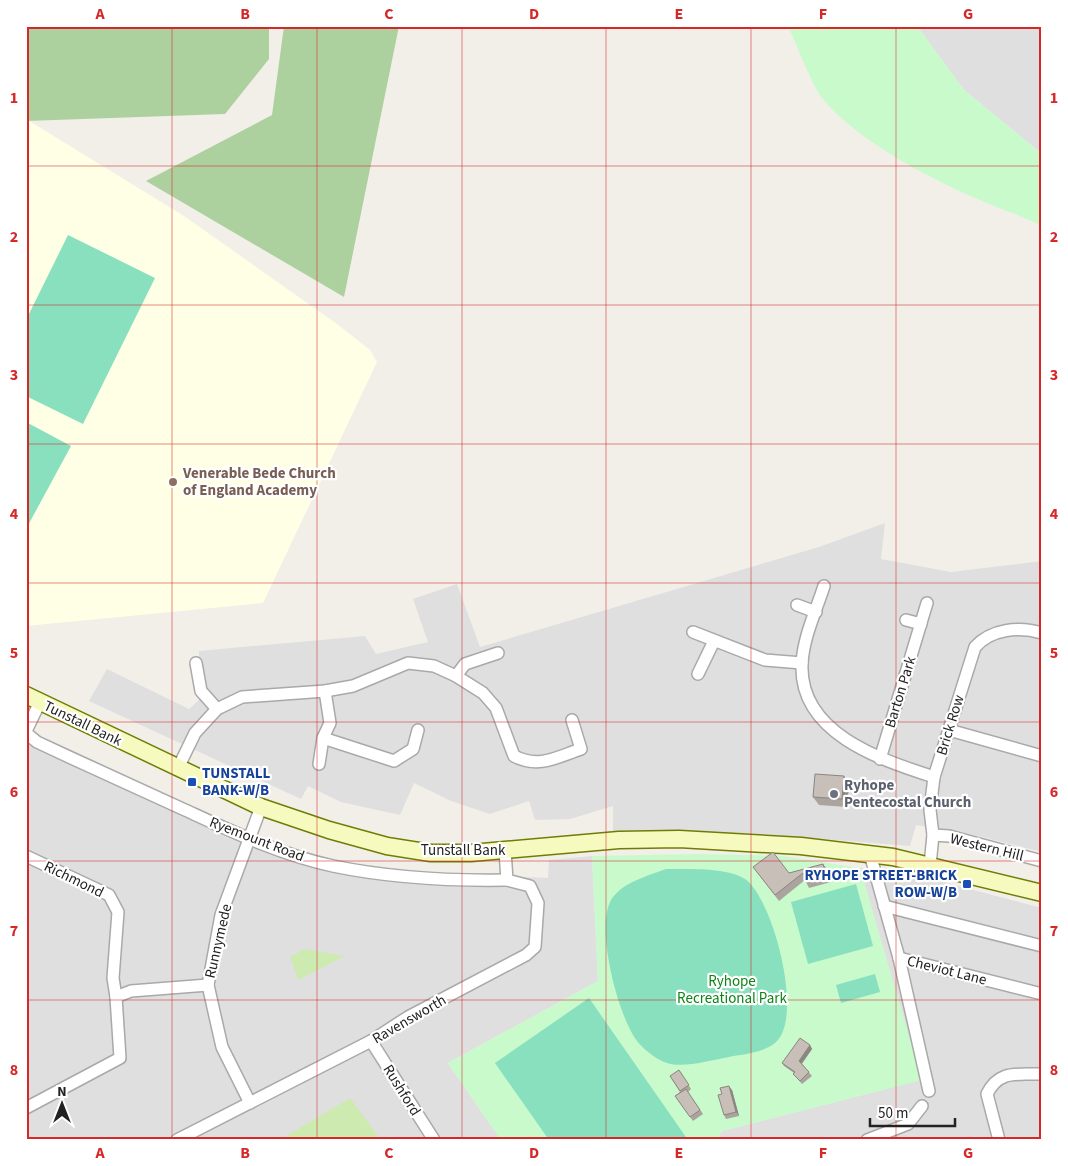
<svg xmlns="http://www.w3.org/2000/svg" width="1068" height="1166" font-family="'Source Sans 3',sans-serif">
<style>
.residential{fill:#e0dfdf}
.education{fill:#ffffe5}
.grass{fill:#cdebb0}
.forest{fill:#add19e}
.park{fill:#c8facc}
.pitch{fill:#88e0be}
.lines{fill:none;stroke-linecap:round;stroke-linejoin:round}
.street-casing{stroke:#a9a9a9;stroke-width:14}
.secondary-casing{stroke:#707d05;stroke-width:19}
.street{stroke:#fff;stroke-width:11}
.secondary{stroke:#f7fabf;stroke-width:16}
.wall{fill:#aba49e}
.shaded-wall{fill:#8b8681}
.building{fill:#c7bfb8;stroke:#8b8681}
.grid{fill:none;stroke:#d62828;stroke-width:1;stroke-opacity:0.55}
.education-dot{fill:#8d6e63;stroke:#fff;stroke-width:2}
.transit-dot{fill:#1a4fb4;stroke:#fff;stroke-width:2}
.worship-dot{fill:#6b7280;stroke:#fff;stroke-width:2}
.labels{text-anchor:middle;stroke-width:4.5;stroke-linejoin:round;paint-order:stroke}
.education-label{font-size:15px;font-weight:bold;fill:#785e54;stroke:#fff;text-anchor:start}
.street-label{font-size:15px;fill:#222;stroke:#fff}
.transit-label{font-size:15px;font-weight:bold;fill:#164399;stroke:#fff;text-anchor:start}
.worship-label{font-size:15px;font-weight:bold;fill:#5b616d;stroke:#fff;text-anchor:start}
.park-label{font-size:15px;fill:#0c8416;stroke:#fff}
.neatline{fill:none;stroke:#d62828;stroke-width:2}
.grid-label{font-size:16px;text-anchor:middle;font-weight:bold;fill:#d62828}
</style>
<rect width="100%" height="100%" fill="#f2efe9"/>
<!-- residential -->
<g class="residential">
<polygon points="917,26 1042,26 1042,154 964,90"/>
<polygon points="885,523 881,559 951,572 1042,561 1042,852 970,834 916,825 910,846 749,833 613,833 613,806 570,819 535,820 529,801 490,814 451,801 414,783 400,815 341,802 308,786 301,799 89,701 107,669 189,709 199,700 199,651 365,636 376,654 428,642 413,599 457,584 480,647 819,547"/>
<polygon points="26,729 275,844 340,862 438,873 548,878 549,860 592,856 598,981 448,1063 501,1140 26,1140"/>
<polygon points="860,868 890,868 1042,908 1042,1140 716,1140 722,1131 921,1080"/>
</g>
<!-- education -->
<polygon class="education" points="26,119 184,216 337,324 370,350 377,362 263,603 26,626"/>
<!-- grass -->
<g class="grass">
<polygon points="305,949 345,956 298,980 290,957"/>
<polygon points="350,1098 381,1140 285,1140 283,1138"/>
</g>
<!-- forest -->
<g class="forest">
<polygon points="26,26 269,26 269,59 225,114 26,121"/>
<polygon points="284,26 399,26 344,297 146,181 272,115"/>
</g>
<!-- park -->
<g class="park">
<path d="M 788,26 L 917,26 L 964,90 L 1042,154 L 1042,226 C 1020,215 997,208 975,198 C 928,178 854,138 823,99 C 811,84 797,45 788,26 Z"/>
<polygon points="699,854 782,856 860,868 922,1080 722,1131 716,1140 501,1140 448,1063 598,981 592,856"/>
</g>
<!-- pitch -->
<g class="pitch">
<polygon points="68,235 155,278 83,424 26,396 26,320"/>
<polygon points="26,422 71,446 26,529"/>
<path d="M 666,869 C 687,869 727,867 745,879 C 773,898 805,1019 775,1043 C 761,1054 740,1054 724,1058 C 707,1061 681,1069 664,1062 C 655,1058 643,1049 637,1041 C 618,1016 593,923 613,897 C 626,881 648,876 666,869 Z"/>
<polygon points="856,884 873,946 808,964 791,902"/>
<polygon points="875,974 880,992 841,1003 836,985"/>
<polygon points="589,998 688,1140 549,1140 495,1063"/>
</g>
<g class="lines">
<defs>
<g id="street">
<path d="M 824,586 C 816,611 803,638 802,664 C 799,734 882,760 934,777"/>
<polyline points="797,605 816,612"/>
<polyline points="906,620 921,624"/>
<polyline points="693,632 765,660 802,663"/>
<polyline points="196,663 201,691 217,709"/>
<polyline points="698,674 714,641"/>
<polyline points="456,676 465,664 498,653"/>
<polyline points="325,691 330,723 323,738 394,761 413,749 418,730"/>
<polyline points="949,730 1042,756"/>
<polyline points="26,731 40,702"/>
<path d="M 26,733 L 37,742 C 86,765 135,787 185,810 C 233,832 281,855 333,866 C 391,878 448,881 507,880"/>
<polyline points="880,759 927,603"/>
<polyline points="319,764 323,738"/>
<path d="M 178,768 L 195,733 L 217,709 L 242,697 L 325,691 L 353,686 L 408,663 L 434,666 L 456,676 L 483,693 L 496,708 L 514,756 C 539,769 557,757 581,749 L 572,720"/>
<polyline points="933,835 949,836 1042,861"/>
<polyline points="870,854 899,958 929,1091"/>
<polyline points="26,856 109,895 118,912 113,978 116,997"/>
<path d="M 930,865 L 933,835 L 930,810 L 934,777 L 975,647 C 991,629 1019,626 1042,633"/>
<polyline points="884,906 1042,946"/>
<polyline points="899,958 1042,994"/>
<polyline points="371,1041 434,1140"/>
<polyline points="250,1103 222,1047 208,985 221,915 261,807"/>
<polyline points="26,1108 120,1058 116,997 131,991 208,985"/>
<polyline points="177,1140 371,1041 408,1017 526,955 535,947 538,903 530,886 507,880 505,851"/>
<polyline points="867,1140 908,1124 922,1106"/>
<path d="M 999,1140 L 987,1094 C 999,1069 1018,1075 1042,1074"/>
</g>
<polyline id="secondary" points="26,695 261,807 329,830 387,846 431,853 471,853 619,840 679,839 801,846 893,857 1042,893"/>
</defs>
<!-- street casing -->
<use href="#street" class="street-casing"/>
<!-- secondary casing -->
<use href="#secondary" class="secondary-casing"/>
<!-- street -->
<use href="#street" class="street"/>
<!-- secondary -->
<use href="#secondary" class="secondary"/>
</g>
<!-- wall -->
<g class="wall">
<polygon points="849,784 847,807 819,805 813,797"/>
<polygon points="823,864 827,870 831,882 809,888 805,880 779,901 753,867 789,873"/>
<polygon points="810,1045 812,1049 802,1064 812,1076 802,1084 796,1077 793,1074 794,1073 784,1066 782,1063"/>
<polygon points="679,1070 691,1089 688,1092 703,1114 693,1121 675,1096 680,1092 670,1076"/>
<polygon points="732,1090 739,1116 726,1119 724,1115 722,1094"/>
</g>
<!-- shaded-wall -->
<g class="shaded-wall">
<polygon points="844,776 849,784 847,807 842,799"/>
<polygon points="823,864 827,870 831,882 827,877"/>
<polygon points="810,1045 812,1049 801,1064 799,1061"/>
<polygon points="729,1086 732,1090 739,1116 736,1112"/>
</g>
<!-- building -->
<g class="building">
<polygon points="815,774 844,776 842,799 813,797"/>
<polygon points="773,852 789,873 823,864 827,877 806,882 803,873 775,895 753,867"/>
<polygon points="800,1038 810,1045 799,1061 809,1072 800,1081 793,1074 795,1072 782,1063"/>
<polygon points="679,1070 689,1085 680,1091 670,1076"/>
<polygon points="729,1086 736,1112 724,1115 718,1095 722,1094 720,1088"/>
<polygon points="686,1089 700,1110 690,1117 675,1096"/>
</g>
<!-- grid -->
<path class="grid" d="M 172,26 L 172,1140M 317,26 L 317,1140M 462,26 L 462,1140M 606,26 L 606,1140M 751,26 L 751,1140M 896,26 L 896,1140M 26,166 L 1042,166M 26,305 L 1042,305M 26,444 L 1042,444M 26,583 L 1042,583M 26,722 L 1042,722M 26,861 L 1042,861M 26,1000 L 1042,1000"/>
<!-- markers -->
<circle class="education-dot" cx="173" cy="482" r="5"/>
<g class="transit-dot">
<rect x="187" y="777" width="10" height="10" rx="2.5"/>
<rect x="962" y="879" width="10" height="10" rx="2.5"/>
</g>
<circle class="worship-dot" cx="834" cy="794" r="5"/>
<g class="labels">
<!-- education labels -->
<g class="education-label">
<text x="183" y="478">Venerable Bede Church<tspan x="183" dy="17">of England Academy</tspan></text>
</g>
<!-- street labels -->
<g class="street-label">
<text transform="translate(900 692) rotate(-73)" y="5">Barton Park</text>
<text transform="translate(83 723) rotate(26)" y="5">Tunstall Bank</text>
<text transform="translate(950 725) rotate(-73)" y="5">Brick Row</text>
<text transform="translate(257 839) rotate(21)" y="5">Ryemount Road</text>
<text transform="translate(987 847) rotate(14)" y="5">Western Hill</text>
<text x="463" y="855">Tunstall Bank</text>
<text transform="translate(74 879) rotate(26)" y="5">Richmond</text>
<text transform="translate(218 941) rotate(-77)" y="5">Runnymede</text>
<text transform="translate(947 970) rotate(14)" y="5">Cheviot Lane</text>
<text transform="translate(409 1019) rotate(-30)" y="5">Ravensworth</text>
<text transform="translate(402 1090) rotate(58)" y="5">Rushford</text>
</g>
<!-- transit labels -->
<g class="transit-label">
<text x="202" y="778">TUNSTALL<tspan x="202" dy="17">BANK-W/B</tspan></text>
<text x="957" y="880" text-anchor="end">RYHOPE STREET-BRICK<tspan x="957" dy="17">ROW-W/B</tspan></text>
</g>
<!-- worship labels -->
<g class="worship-label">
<text x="844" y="790">Ryhope<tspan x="844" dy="17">Pentecostal Church</tspan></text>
</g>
<!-- park labels -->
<g class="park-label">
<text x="732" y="986">Ryhope<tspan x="732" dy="17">Recreational Park</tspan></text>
</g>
</g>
<!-- border -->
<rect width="1068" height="1166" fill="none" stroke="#ffffff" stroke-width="55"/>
<!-- north arrow -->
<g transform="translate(62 1104)" stroke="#ffffff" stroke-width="4" paint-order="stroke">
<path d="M0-4L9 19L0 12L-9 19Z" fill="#222222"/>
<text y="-8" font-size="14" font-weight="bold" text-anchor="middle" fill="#222222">N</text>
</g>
<!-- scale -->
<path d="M870 1118v8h85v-8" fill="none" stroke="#222222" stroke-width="2.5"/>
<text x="878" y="1118" font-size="15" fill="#222222" stroke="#ffffff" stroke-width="4" paint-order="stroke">50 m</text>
<rect x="28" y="28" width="1012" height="1110" class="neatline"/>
<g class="grid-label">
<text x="100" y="19">A</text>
<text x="245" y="19">B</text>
<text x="389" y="19">C</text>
<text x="534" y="19">D</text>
<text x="679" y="19">E</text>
<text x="823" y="19">F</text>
<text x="968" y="19">G</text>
<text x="14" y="103">1</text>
<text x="1054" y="103">1</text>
<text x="14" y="242">2</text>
<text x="1054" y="242">2</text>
<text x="14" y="380">3</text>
<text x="1054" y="380">3</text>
<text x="14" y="519">4</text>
<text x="1054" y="519">4</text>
<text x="14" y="658">5</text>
<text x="1054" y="658">5</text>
<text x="14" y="797">6</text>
<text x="1054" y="797">6</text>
<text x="14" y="936">7</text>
<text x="1054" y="936">7</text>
<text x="14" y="1075">8</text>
<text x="1054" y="1075">8</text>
<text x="100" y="1158">A</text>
<text x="245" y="1158">B</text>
<text x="389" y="1158">C</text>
<text x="534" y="1158">D</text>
<text x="679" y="1158">E</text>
<text x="823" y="1158">F</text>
<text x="968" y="1158">G</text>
</g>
</svg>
